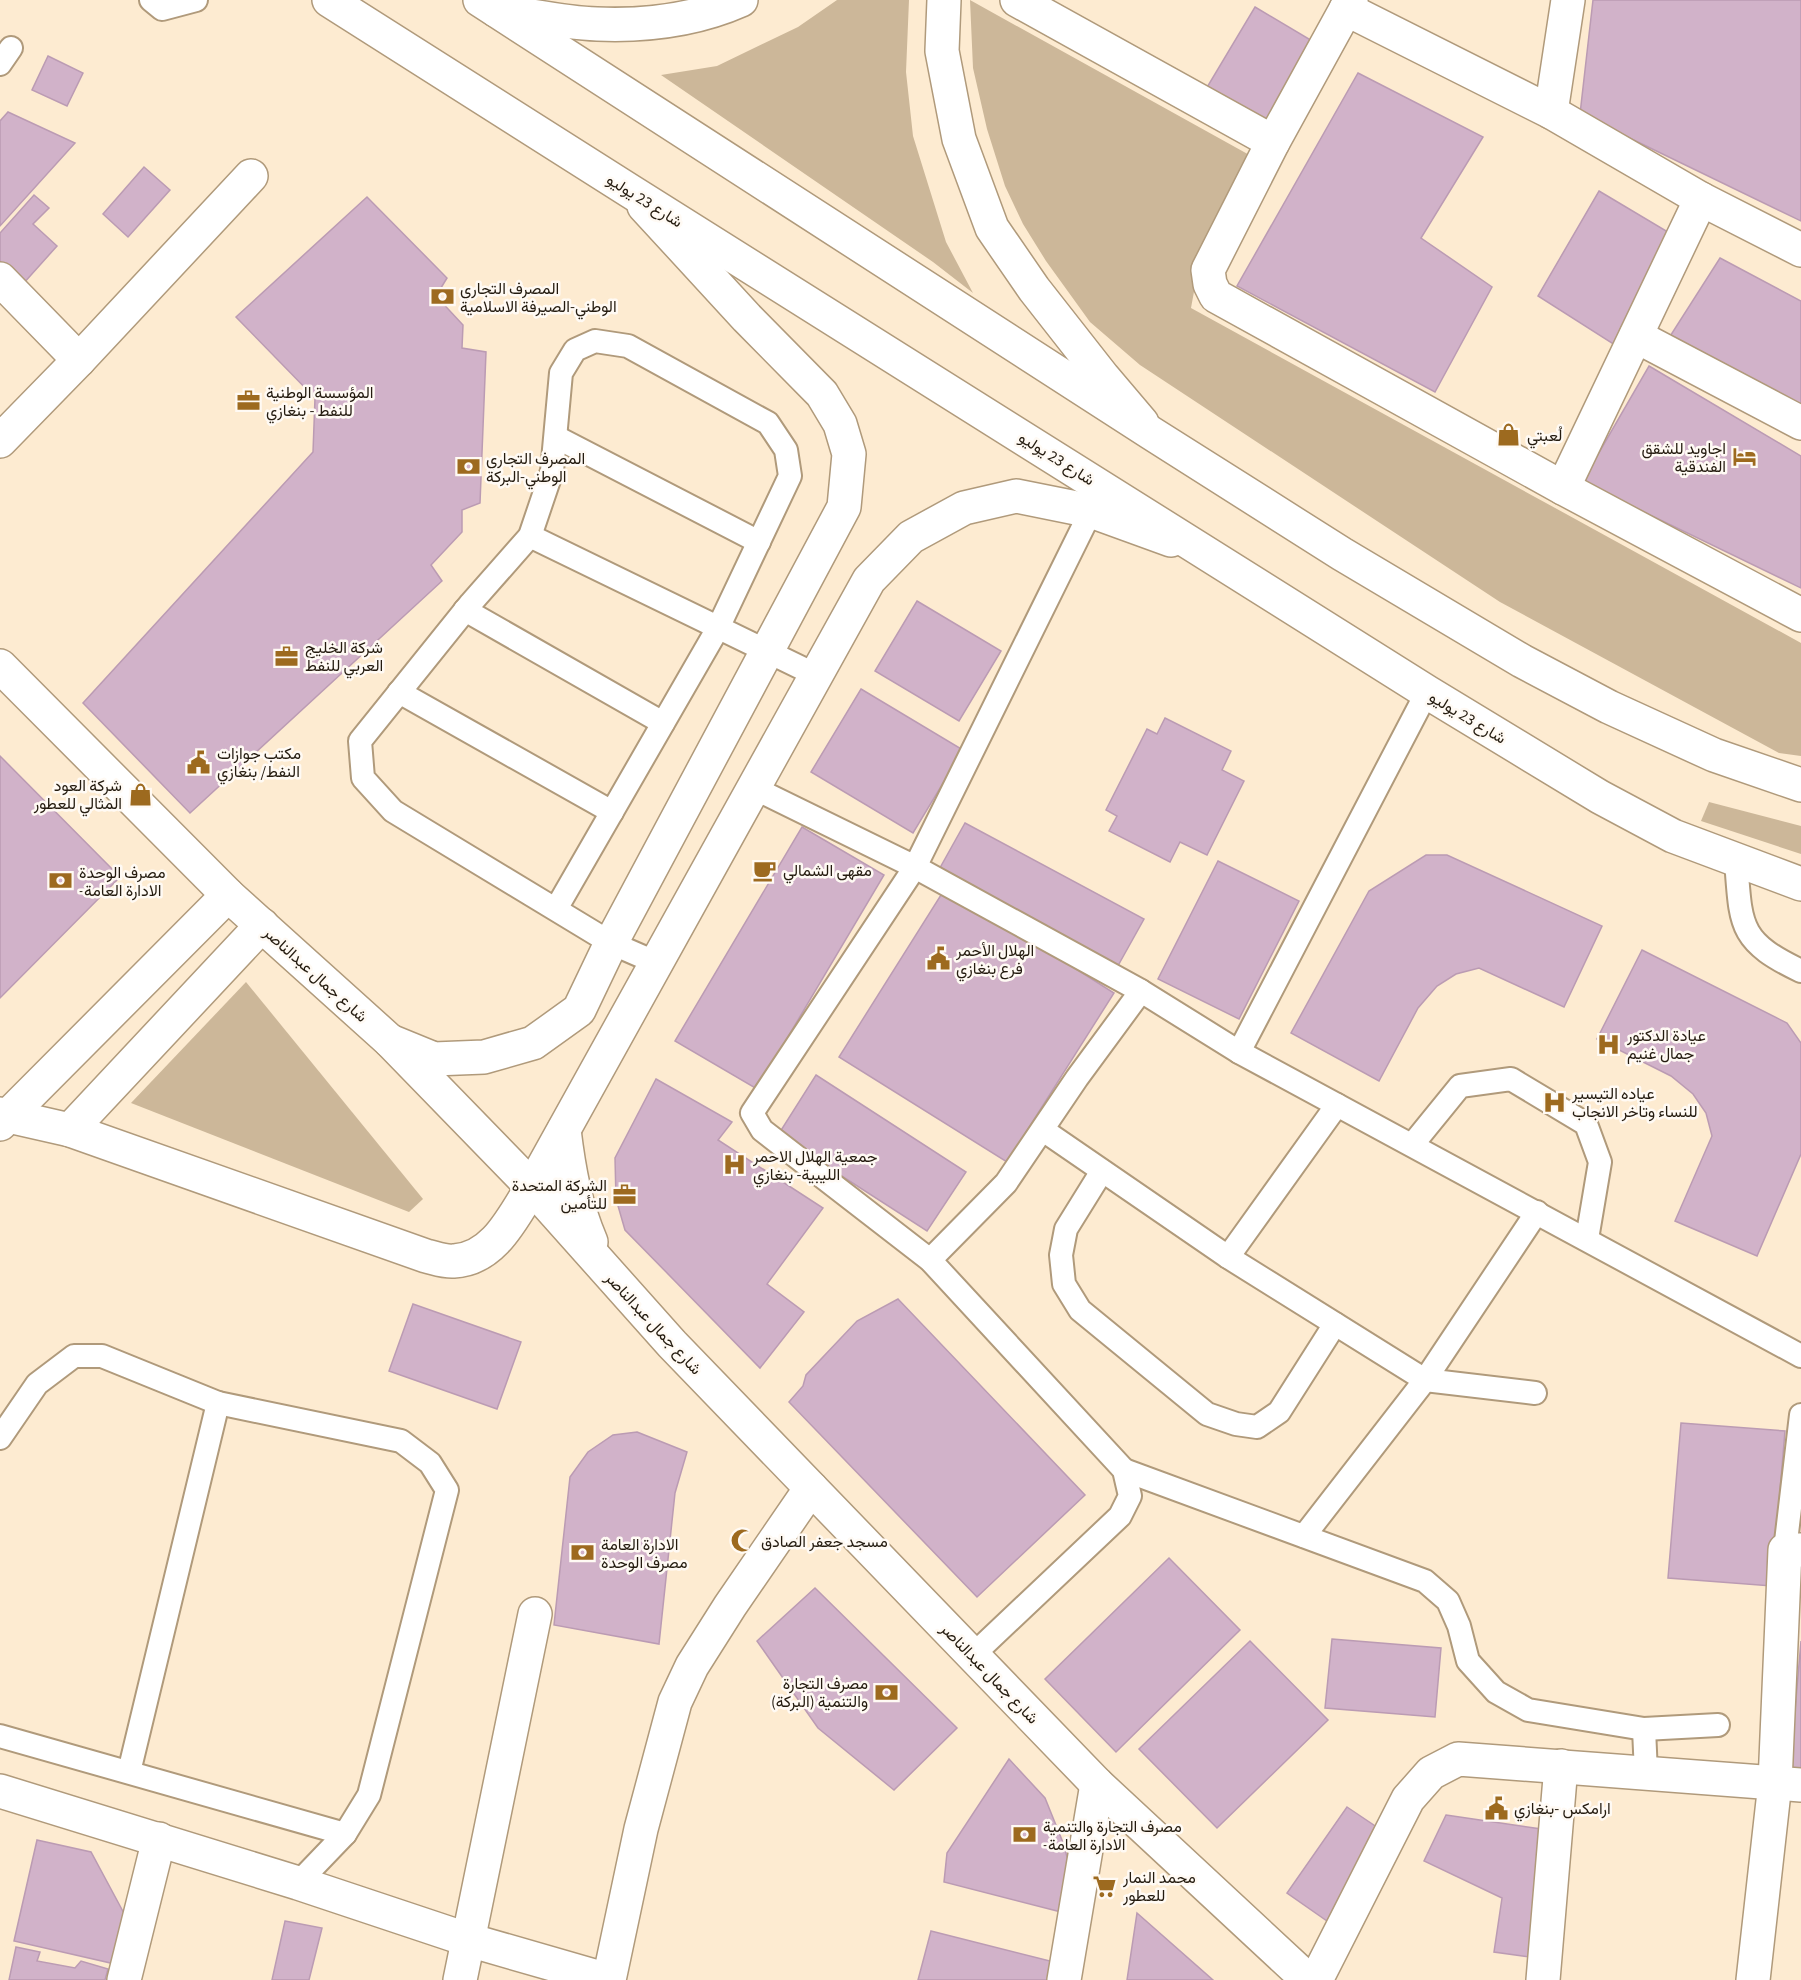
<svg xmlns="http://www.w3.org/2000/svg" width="1801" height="1980" font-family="'Source Sans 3',Vazirmatn,sans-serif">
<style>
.green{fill:#ccb799}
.building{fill:#d1b2c9;stroke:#bb9bb3;stroke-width:1.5}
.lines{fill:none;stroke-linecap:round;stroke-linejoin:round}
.service-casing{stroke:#b09a7b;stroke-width:26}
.minor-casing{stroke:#b09a7b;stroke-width:36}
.tertiary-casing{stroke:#b09a7b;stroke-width:36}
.secondary-casing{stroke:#b09a7b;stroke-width:36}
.primary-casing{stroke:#b09a7b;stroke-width:36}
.service{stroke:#fff;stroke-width:22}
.minor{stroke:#fff;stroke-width:33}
.tertiary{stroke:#fff;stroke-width:33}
.secondary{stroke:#fff;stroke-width:33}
.primary{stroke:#fff;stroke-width:33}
.labels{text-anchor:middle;stroke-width:5;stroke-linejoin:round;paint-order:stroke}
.street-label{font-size:16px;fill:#241b0f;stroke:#fffaf4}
.poi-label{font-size:16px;fill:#241b0f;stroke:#fffaf4;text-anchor:start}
</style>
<rect width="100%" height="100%" fill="#fdebd1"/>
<!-- green -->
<g class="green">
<polygon points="837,0 909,0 906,72 913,136 946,242 973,293 933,262 661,75 717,66 798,27"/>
<polygon points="970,0 1253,157 1202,248 1191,308 1801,643 1801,756 1779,753 1500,602 1140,365 1090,322 1046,261 1023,224 1005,186 987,129 973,68"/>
<polygon points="1709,802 1801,826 1801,854 1701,821"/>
<polygon points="246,982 423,1199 409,1212 131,1103"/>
</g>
<!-- building -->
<g class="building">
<polygon points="1593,0 1801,0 1801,221 1580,114"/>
<polygon points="1255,7 1314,42 1266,124 1206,89"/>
<polygon points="48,56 83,73 67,106 32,90"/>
<polygon points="1358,73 1483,137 1421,238 1492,287 1435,392 1237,286"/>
<polygon points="8,112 75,143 0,226 0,121"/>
<polygon points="144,167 170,190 128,237 103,214"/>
<polygon points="1599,191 1673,235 1618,347 1538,296"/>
<polygon points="34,195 49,208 33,224 57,246 23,284 0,264 0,233"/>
<polygon points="367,197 447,278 436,296 463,325 462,348 486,352 480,503 462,510 462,532 431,565 442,581 190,813 83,703 313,452 315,398 236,317"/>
<polygon points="1720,258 1801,301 1801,411 1667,341"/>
<polygon points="1649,366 1801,456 1801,588 1582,482"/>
<polygon points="917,601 1001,651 959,721 875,671"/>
<polygon points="861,689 963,750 913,833 811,772"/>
<polygon points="1165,718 1231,751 1222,770 1244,781 1207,855 1180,842 1170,862 1109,831 1117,816 1106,810 1147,729 1157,734"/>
<polygon points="0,756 120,877 0,998"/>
<polygon points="965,823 1144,919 1115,971 936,875"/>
<polygon points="802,827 884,875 757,1089 675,1041"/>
<polygon points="1426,855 1447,855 1602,926 1564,1007 1479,968 1456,974 1437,986 1418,1008 1379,1081 1291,1033 1369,891"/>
<polygon points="1218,861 1299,901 1239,1019 1158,979"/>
<polygon points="946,887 1114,993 1007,1162 839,1057"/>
<polygon points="1642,950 1787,1023 1801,1043 1801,1154 1757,1256 1675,1221 1712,1136 1706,1113 1693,1094 1671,1076 1597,1039"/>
<polygon points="816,1075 966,1172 927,1231 778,1135"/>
<polygon points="656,1079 732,1122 718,1140 823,1208 767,1284 804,1312 760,1368 625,1230 616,1199 615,1158"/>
<polygon points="898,1299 1085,1495 977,1597 789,1402 803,1386 806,1375 857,1321"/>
<polygon points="413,1304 521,1342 497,1409 389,1371"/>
<polygon points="1681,1423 1785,1431 1772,1586 1668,1578"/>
<polygon points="637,1432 687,1452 675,1493 659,1644 554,1625 570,1477 588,1452 613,1435"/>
<polygon points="1169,1558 1240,1630 1116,1752 1045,1679"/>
<polygon points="815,1588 957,1728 894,1790 818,1728 757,1641"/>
<polygon points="1332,1639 1441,1648 1435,1717 1325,1708"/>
<polygon points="1250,1641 1328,1720 1217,1828 1139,1749"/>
<polygon points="1801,1641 1801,1770 1790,1769"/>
<polygon points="1009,1759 1045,1798 1064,1845 1072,1877 1065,1913 944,1882 947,1853"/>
<polygon points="1347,1807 1387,1834 1327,1921 1287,1893"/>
<polygon points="1446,1815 1548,1830 1530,1957 1494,1952 1502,1898 1424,1861"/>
<polygon points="37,1840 91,1852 126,1917 115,1964 14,1941"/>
<polygon points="1137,1913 1213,1980 1127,1980"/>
<polygon points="285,1921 322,1928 309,1980 272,1980"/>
<polygon points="931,1931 1058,1963 1054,1980 918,1980"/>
<polygon points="16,1947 40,1952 37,1961 75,1968 81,1961 108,1969 105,1980 9,1980"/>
</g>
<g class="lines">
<defs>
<g id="service">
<polyline points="151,0 162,9 196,0"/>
<polyline points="0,64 11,48"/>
<polyline points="556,437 759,542"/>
<polyline points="530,536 816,675"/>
<polyline points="465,610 663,723"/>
<polyline points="399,692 612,812"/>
<polyline points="754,788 915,867 1141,991 1239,1052 1801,1356"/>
<path d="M 1736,860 C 1741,926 1738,941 1801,971"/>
<polyline points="556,909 718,628 790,476 786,450 768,423 628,346 595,341 575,350 561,373 552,471 530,536 471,603 360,741 363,778 393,811 611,943 657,963"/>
<polyline points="1239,1052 1427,692"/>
<polyline points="1043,1130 1228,1257 1425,1380 1535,1393"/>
<polyline points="1412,1145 1460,1086 1511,1079 1586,1124 1600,1162 1587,1239"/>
<polyline points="1102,1171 1066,1229 1061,1255 1064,1284 1080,1310 1207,1414 1236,1424 1257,1427 1279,1412 1335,1324"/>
<polyline points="1228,1257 1337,1105"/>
<polyline points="930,1260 1006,1183 1077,1078 1141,991"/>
<polyline points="0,1438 37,1384 74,1356 102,1356 218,1403 401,1441 430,1463 447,1490 369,1795 345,1834 298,1883"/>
<polyline points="1124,1470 1425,1581 1448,1601 1459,1626 1468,1661 1496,1692 1528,1710 1644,1729 1718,1725"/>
<polyline points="1304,1536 1425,1380 1537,1212"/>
<polyline points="1785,1550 1801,1415"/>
<polyline points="973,1655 1120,1516 1130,1496 1124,1470 930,1260 762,1130 752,1113 915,867 1091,511"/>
<polyline points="1644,1729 1646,1773"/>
<polyline points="0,1736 345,1834"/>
<polyline points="129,1772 218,1403"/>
</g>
<g id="minor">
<polyline points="1017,0 1273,142"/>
<polyline points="1351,0 1273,142 1208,270 1210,284 1216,296 1563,488 1801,615"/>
<polyline points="1346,9 1551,112 1701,199 1801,250"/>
<polyline points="1551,112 1568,0"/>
<polyline points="0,279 79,360"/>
<polyline points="1636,336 1801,423"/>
<polyline points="0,441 79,360 251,176"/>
<polyline points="1563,488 1701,199"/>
<polyline points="390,1041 434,1059 484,1057 533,1043 579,1010 611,943 844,507 849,454 840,424 822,394 747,318 644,206"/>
<polyline points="0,1124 228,895"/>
<polyline points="70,1130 262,925"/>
<polyline points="532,1187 869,580 911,537 964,508 1016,496 1091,511 1171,540"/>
<polyline points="0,1791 298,1883 469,1940 608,1980"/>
<polyline points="124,1980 159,1839"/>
<polyline points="460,1980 535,1614"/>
<polyline points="609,1980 641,1829 675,1702 692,1666 730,1606 811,1488"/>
<polyline points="1064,1980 1097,1784"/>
<polyline points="1316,1980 1408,1799 1431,1773 1458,1759 1801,1785"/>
<polyline points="1543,1980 1561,1766"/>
<polyline points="1753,1980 1775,1783 1785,1550 1801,1550"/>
</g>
<path id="tertiary" d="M 0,1114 L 70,1130 L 426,1256 C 435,1258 445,1262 454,1261 C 494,1259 513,1217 532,1187"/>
<g id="secondary">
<polyline points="944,0 942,51 959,139 992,228 1034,289 1103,377 1142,423"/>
<path d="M 496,10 C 529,15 563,23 597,24 C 645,26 696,20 741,0"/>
</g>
<g id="primary">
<polyline points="329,0 630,191 1427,692 1600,797 1673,836 1801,884"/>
<polyline points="480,0 1151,433 1342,554 1522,661 1609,707 1714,755 1801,785"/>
<polyline points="0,666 228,895 390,1041 532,1187 672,1344 1097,1784 1308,1980"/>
<path d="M 564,1130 C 569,1171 575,1204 591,1242"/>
</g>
</defs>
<!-- service casing -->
<use href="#service" class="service-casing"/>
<!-- minor casing -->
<use href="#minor" class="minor-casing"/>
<!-- tertiary casing -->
<use href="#tertiary" class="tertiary-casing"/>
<!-- secondary casing -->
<use href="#secondary" class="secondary-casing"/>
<!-- primary casing -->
<use href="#primary" class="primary-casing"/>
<!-- service -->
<use href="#service" class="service"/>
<!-- minor -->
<use href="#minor" class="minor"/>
<!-- tertiary -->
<use href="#tertiary" class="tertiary"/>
<!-- secondary -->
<use href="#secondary" class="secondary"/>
<!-- primary -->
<use href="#primary" class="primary"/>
</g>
<!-- icons -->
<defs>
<symbol id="bank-bare" viewBox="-9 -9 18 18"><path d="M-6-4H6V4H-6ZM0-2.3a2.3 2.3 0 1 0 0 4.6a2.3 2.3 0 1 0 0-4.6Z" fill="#9d6a1f" stroke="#fffaf4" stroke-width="2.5" paint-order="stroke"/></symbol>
<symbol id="office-bare" viewBox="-9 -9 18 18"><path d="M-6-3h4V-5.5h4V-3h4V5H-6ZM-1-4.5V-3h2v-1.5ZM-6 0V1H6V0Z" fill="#9d6a1f" stroke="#fffaf4" stroke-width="2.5" paint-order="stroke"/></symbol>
<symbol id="shop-bare" viewBox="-9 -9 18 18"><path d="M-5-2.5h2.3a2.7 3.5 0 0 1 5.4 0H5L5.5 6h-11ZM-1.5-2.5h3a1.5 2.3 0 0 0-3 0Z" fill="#9d6a1f" stroke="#fffaf4" stroke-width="2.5" paint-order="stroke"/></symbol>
<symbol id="hotel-bare" viewBox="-9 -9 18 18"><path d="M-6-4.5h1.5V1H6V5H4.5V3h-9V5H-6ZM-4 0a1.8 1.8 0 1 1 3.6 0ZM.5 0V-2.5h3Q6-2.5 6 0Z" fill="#9d6a1f" stroke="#fffaf4" stroke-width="2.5" paint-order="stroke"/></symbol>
<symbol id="civic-bare" viewBox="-9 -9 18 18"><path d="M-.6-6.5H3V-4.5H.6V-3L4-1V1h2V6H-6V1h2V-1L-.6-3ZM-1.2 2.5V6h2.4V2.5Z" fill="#9d6a1f" stroke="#fffaf4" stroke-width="2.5" paint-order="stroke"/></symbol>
<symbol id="cafe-bare" viewBox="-9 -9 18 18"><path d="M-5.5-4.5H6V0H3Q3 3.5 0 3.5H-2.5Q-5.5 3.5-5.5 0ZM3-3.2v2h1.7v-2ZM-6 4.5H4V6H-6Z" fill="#9d6a1f" stroke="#fffaf4" stroke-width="2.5" paint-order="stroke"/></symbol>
<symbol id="hospital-bare" viewBox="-9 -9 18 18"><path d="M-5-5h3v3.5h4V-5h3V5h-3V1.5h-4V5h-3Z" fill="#9d6a1f" stroke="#fffaf4" stroke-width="2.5" paint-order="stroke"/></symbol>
<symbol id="mosque-bare" viewBox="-9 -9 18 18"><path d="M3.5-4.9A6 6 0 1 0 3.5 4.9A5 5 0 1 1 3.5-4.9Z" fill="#9d6a1f" stroke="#fffaf4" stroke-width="2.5" paint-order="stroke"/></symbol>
<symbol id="supermarket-bare" viewBox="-9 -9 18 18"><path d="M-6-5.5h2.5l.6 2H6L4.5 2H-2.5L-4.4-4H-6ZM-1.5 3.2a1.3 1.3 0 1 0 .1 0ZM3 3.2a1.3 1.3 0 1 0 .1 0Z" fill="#9d6a1f" stroke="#fffaf4" stroke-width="2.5" paint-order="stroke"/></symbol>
</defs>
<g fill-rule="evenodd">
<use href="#bank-bare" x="426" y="280" width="33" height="33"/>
<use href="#office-bare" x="232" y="384" width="33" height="33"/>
<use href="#shop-bare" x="1492" y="418" width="33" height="33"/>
<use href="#hotel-bare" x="1728" y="440" width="33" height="33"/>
<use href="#bank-bare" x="452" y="450" width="33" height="33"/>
<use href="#office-bare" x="270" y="640" width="33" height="33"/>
<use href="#civic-bare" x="182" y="746" width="33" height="33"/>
<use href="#shop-bare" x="124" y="778" width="33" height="33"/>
<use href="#cafe-bare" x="748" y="854" width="33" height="33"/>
<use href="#bank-bare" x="44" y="864" width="33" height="33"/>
<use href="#civic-bare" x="922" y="942" width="33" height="33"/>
<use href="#hospital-bare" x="1592" y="1028" width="33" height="33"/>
<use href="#hospital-bare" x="1538" y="1086" width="33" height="33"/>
<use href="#hospital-bare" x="718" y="1148" width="33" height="33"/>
<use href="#office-bare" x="608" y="1178" width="33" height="33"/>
<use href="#mosque-bare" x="726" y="1524" width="33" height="33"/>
<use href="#bank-bare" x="566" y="1536" width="33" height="33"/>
<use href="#bank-bare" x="870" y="1676" width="33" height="33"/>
<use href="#civic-bare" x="1480" y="1792" width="33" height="33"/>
<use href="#bank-bare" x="1008" y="1818" width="33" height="33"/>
<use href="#supermarket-bare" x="1088" y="1870" width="33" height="33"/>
</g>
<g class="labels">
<!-- street labels -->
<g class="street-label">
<text transform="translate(645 200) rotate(32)" y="6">شارع 23 يوليو</text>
<text transform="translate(1057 458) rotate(32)" y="6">شارع 23 يوليو</text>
<text transform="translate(1468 717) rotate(31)" y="6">شارع 23 يوليو</text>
<text transform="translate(316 974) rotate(42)" y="6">شارع جمال عبدالناصر</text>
<text transform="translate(654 1323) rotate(47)" y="6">شارع جمال عبدالناصر</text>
<text transform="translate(990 1673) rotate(46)" y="6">شارع جمال عبدالناصر</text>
</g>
<!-- poi labels -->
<g class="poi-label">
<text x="460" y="294">المصرف التجاري<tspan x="460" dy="18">الوطني-الصيرفة الاسلامية</tspan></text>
<text x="266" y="398">المؤسسة الوطنية<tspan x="266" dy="18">للنفط - بنغازي</tspan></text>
<text x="1527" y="441">لُعبتي</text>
<text x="1726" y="454" text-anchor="end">اجاويد للشقق<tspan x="1726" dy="18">الفندقية</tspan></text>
<text x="486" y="464">المصرف التجاري<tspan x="486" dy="18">الوطني-البركة</tspan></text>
<text x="305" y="653">شركة الخليج<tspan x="305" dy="18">العربي للنفط</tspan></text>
<text x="217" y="759">مكتب جوازات<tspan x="217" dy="18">النفط/ بنغازي</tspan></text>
<text x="122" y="791" text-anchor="end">شركة العود<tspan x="122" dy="18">المثالي للعطور</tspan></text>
<text x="783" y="876">مقهى الشمالي</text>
<text x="79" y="878">مصرف الوحدة<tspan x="79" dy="18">-الادارة العامة</tspan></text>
<text x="956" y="956">الهلال الأحمر<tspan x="956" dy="18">فرع بنغازي</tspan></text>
<text x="1627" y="1041">عيادة الدكتور<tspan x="1627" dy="18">جمال غنيم</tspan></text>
<text x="1572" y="1099">عياده التيسير<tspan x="1572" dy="18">للنساء وتاخر الانجاب</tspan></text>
<text x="753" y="1162">جمعية الهلال الاحمر<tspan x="753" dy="18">الليبية- بنغازي</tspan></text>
<text x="607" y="1191" text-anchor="end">الشركة المتحدة<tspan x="607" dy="18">للتأمين</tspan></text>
<text x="761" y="1547">مسجد جعفر الصادق</text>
<text x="601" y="1550">الادارة العامة<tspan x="601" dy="18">مصرف الوحدة</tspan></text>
<text x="868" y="1689" text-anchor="end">مصرف التجارة<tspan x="868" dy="18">والتنمية (البركة)</tspan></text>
<text x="1514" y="1814">ارامكس -بنغازي</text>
<text x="1043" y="1832">مصرف التجارة والتنمية<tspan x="1043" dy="18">-الادارة العامة</tspan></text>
<text x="1123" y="1883">محمد النمار<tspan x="1123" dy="18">للعطور</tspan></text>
</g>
</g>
</svg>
